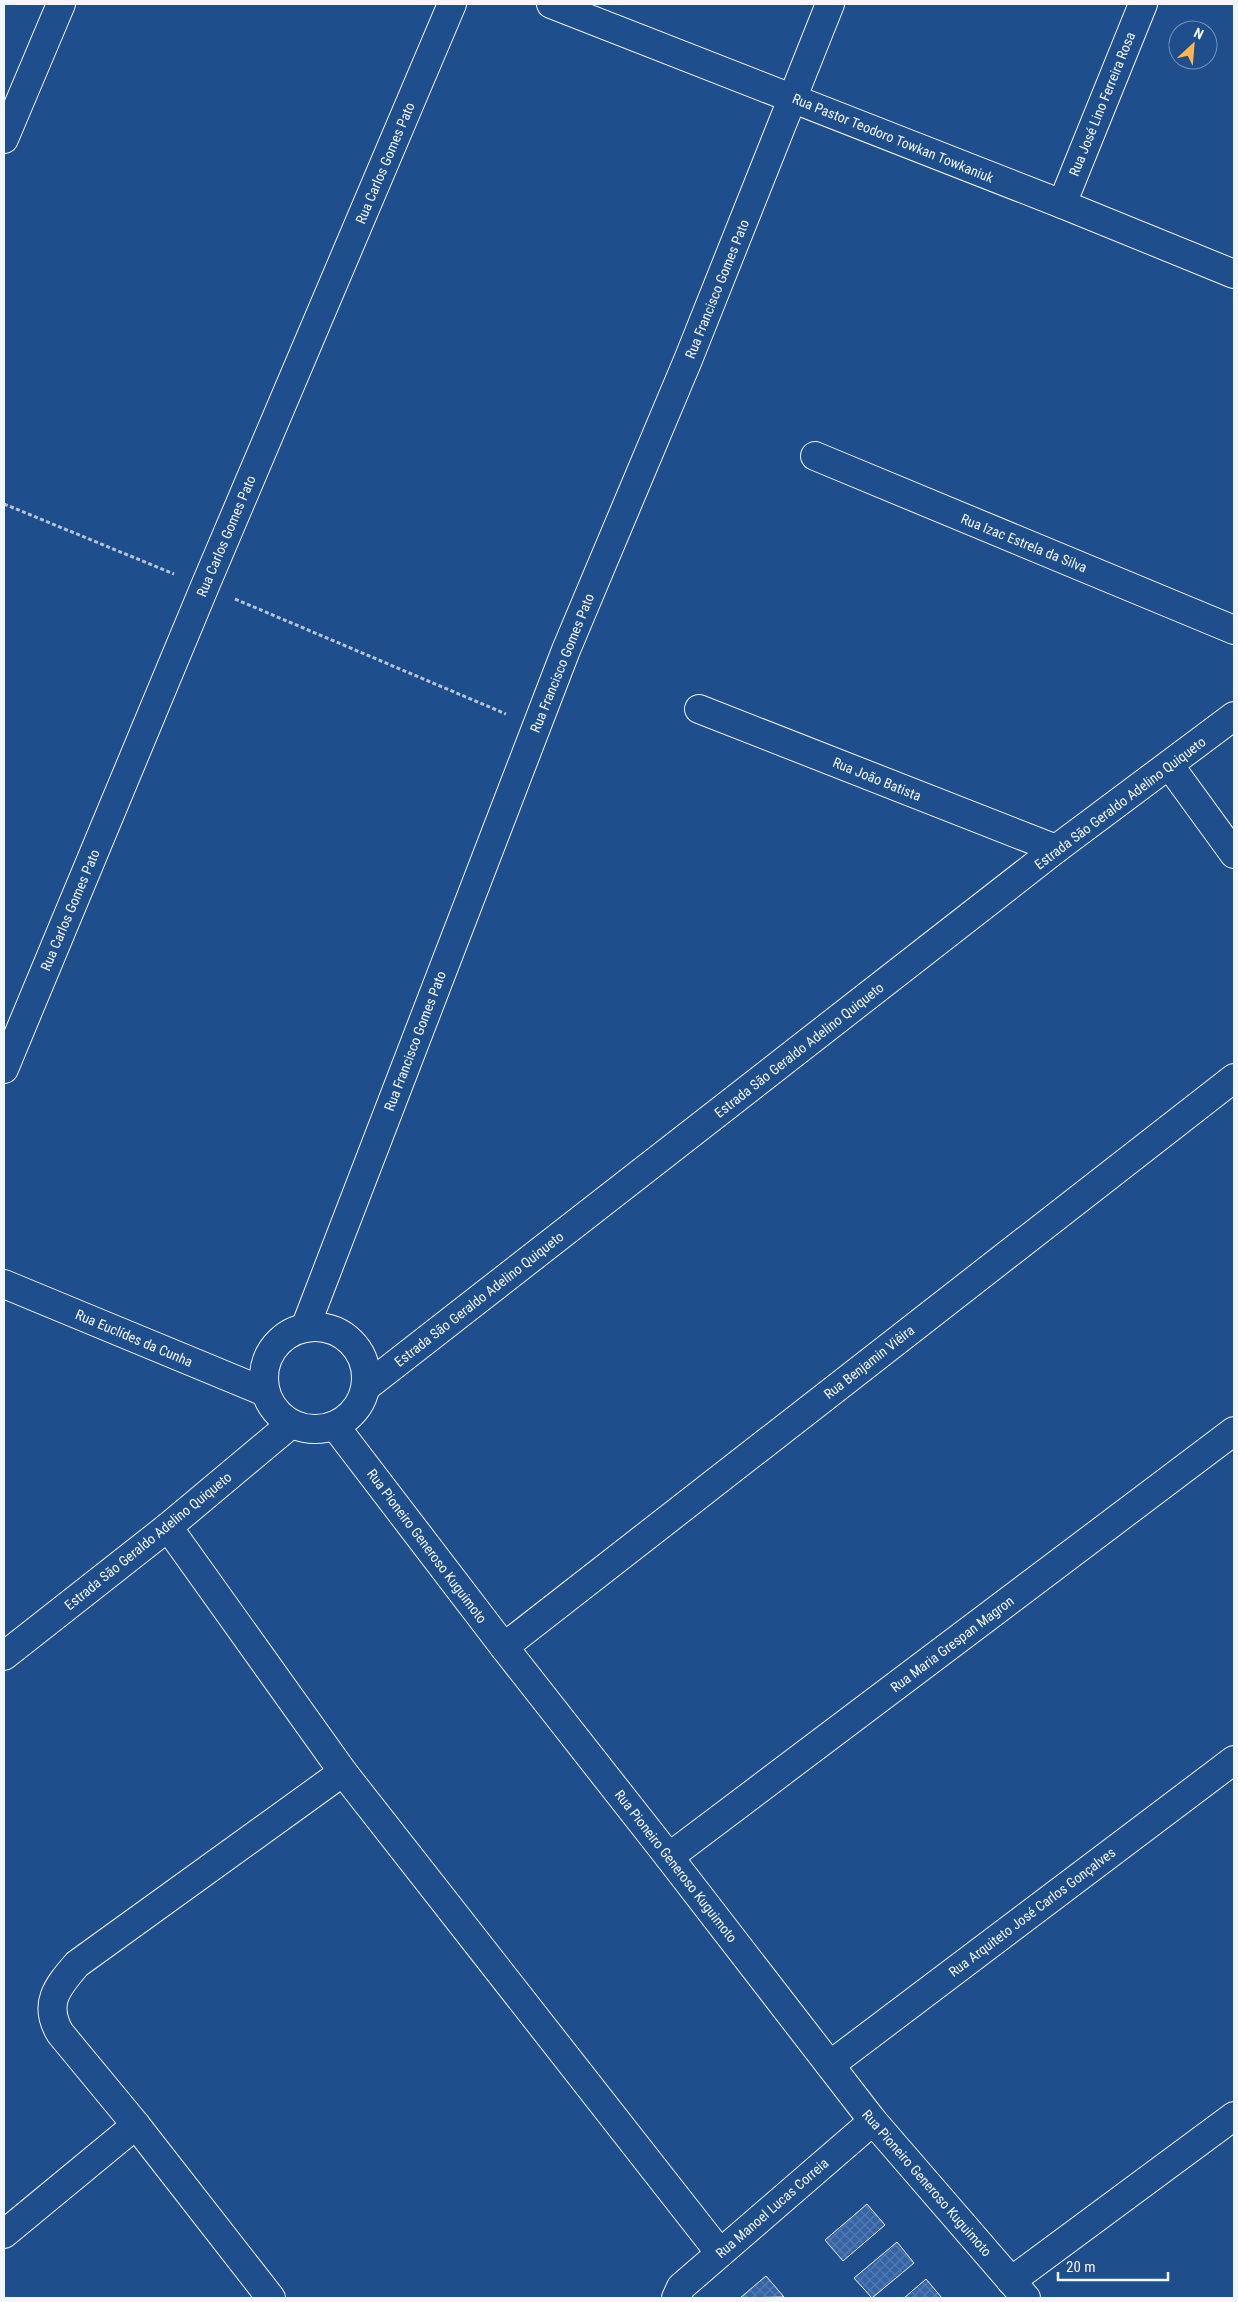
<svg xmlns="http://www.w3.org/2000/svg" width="1238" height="2302" font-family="'Roboto Condensed',sans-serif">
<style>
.building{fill:url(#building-cross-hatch);stroke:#f2f6ff}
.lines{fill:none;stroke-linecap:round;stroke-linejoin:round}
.minor-casing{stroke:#f2f6ff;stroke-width:30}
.path{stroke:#b3c4dc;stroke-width:3;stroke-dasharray:4 2.5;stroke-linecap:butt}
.minor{stroke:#1f4e8c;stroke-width:28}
.labels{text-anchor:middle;stroke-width:4;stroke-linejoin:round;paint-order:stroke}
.street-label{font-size:14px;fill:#f2f6ff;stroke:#1f4e8c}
</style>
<defs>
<pattern id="building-cross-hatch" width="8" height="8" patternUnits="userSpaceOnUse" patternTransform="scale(1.25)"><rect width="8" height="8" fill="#3563a3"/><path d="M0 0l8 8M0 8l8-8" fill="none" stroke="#537ab1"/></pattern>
</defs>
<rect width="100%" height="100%" fill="#1f4e8c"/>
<!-- building -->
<g class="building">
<polygon points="867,2204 885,2225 843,2261 825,2240"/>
<polygon points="897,2242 914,2263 872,2298 854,2278"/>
<polygon points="766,2276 784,2297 740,2298"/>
<polygon points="926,2279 942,2298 904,2298"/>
</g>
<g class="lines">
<defs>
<g id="minor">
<polyline points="551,4 1062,204 1234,274"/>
<polyline points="4,139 61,4"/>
<polyline points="1062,204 1143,4"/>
<polyline points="815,456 1234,630"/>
<polyline points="699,709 1056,849"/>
<polyline points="1170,766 1234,854"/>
<polyline points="4,1069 205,586 452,4"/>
<polyline points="4,1284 265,1392"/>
<circle cx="315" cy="1378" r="51"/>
<polyline points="305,1328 566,650 688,360 830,4"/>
<polyline points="366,1387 1056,849 1234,716"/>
<polyline points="335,1426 504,1647 669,1857 873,2121 1026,2298"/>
<polyline points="168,1527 343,1772 720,2253"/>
<polyline points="504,1647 1234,1078"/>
<polyline points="4,1656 168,1527 291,1424"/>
<polyline points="669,1857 1234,1431"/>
<polyline points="830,2065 1234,1760"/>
<polyline points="4,2234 136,2125"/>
<polyline points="1011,2281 1234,2116"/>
<path d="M 271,2298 L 136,2125 L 60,2033 C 43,2004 57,1987 77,1964 L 343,1772"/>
<polyline points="676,2298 681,2287 873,2121"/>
</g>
</defs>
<!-- minor casing -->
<use href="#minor" class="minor-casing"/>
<!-- path -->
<g class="path">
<polyline points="4,504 174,574"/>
<polyline points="235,599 506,714"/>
</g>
<!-- minor -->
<use href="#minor" class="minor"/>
</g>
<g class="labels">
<!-- street labels -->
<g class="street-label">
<text transform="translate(1102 104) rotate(-68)" y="5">Rua José Lino Ferreira Rosa</text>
<text transform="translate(893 138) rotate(22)" y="5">Rua Pastor Teodoro Towkan Towkaniuk</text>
<text transform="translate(385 163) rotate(-67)" y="5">Rua Carlos Gomes Pato</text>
<text transform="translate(717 289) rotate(-68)" y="5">Rua Francisco Gomes Pato</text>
<text transform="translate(226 536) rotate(-67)" y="5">Rua Carlos Gomes Pato</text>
<text transform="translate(1024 543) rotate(22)" y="5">Rua Izac Estrela da Silva</text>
<text transform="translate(562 663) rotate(-68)" y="5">Rua Francisco Gomes Pato</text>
<text transform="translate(877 779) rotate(22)" y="5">Rua João Batista</text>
<text transform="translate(1120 803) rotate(-37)" y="5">Estrada São Geraldo Adelino Quiqueto</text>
<text transform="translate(70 910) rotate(-67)" y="5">Rua Carlos Gomes Pato</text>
<text transform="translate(415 1041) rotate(-69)" y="5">Rua Francisco Gomes Pato</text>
<text transform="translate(799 1050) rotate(-38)" y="5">Estrada São Geraldo Adelino Quiqueto</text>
<text transform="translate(479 1299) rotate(-38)" y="5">Estrada São Geraldo Adelino Quiqueto</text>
<text transform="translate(134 1338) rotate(23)" y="5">Rua Euclídes da Cunha</text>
<text transform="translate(869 1362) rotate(-38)" y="5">Rua Benjamin Viêira</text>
<text transform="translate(148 1541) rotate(-39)" y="5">Estrada São Geraldo Adelino Quiqueto</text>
<text transform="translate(427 1546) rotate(53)" y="5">Rua Pioneiro Generoso Kuguimoto</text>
<text transform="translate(952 1644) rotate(-37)" y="5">Rua Maria Grespan Magron</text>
<text transform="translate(676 1866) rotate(52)" y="5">Rua Pioneiro Generoso Kuguimoto</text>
<text transform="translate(1032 1912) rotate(-37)" y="5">Rua Arquiteto José Carlos Gonçalves</text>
<text transform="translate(927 2183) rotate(49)" y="5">Rua Pioneiro Generoso Kuguimoto</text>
<text transform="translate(772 2208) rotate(-41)" y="5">Rua Manoel Lucas Correia</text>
</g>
</g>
<!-- border -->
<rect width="1238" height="2302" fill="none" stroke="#f2f6ff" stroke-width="10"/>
<!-- north arrow -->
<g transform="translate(1193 45) rotate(26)"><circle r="24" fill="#1f4e8c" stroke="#7391ba"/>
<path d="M0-4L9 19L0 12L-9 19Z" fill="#ffb74d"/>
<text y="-8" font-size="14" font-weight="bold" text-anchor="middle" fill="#f2f6ff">N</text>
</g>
<!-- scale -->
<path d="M1058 2272v8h110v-8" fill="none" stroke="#f2f6ff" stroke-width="2.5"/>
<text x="1066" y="2272" font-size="15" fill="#f2f6ff" stroke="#1f4e8c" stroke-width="4" paint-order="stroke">20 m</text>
</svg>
